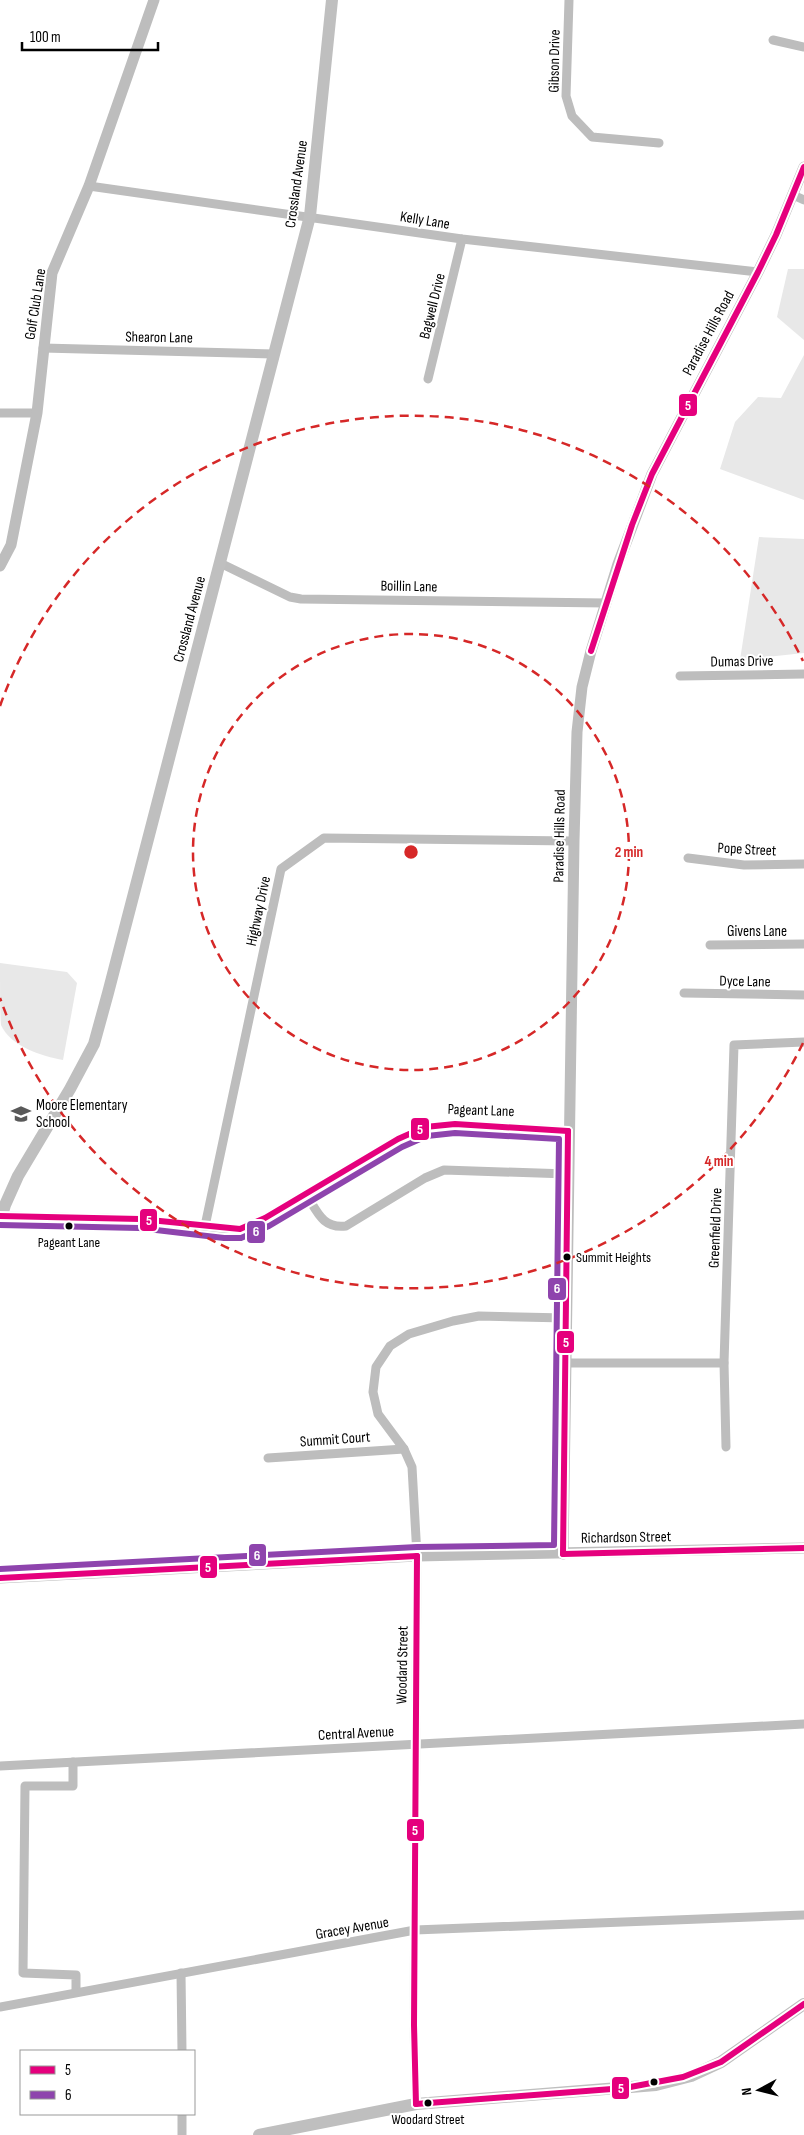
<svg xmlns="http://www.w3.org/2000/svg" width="804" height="2135" font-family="'Sofia Sans Condensed',sans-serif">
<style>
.green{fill:#e8e8e8}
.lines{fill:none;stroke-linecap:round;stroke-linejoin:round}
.minor{stroke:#bdbdbd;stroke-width:9}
.tertiary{stroke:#bdbdbd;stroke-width:11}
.secondary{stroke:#bfbfbf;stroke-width:12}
.bus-1-casing{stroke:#fff;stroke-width:10}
.bus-2-casing{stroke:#fff;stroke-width:10}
.bus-1{stroke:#e5007d;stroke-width:6}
.bus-2{stroke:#8e44ad;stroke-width:6}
.ring{fill:none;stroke:#d62828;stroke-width:2.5;stroke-dasharray:9 6}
.bus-dot{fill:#000;stroke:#fff;stroke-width:2}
.labels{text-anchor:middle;stroke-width:4;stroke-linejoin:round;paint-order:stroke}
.bus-label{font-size:14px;fill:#000;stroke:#fff}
.street-label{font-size:15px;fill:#000;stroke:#fff}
.poi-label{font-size:15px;fill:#000;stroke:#fff;text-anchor:start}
.centre{fill:#d62828;stroke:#fff;stroke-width:2.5}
.ring-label{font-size:15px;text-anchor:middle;font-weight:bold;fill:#d62828;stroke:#fff;stroke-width:4;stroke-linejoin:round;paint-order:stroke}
.line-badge{stroke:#fff;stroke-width:2}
.badge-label{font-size:14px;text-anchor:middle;font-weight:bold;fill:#fff}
</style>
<rect width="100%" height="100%" fill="#fff"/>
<!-- green -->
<g class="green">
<polygon points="788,269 804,269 804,340 777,317"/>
<polygon points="804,355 804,500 720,469 735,422 758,397 781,398"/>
<polygon points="759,537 804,539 804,653 740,660"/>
<path d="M 0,963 L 67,972 L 77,983 L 63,1060 C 42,1056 11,1047 1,1025 C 0,1017 0,975 0,963 Z"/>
</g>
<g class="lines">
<!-- minor -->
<g class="minor">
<polyline points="569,0 566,96 572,116 592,137 659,143"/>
<polyline points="773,40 804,47"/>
<polyline points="89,186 462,239 758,272"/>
<polyline points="793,195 804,200"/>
<polyline points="43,348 274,354"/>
<polyline points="428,379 462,239"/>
<polyline points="0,413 37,413"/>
<polyline points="220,563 290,597 301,599 606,603"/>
<polyline points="680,676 804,674"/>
<polyline points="688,858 744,865 804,864"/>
<polyline points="710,945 804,944"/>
<polyline points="684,993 804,995"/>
<path d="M 306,1194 C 317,1211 322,1229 346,1226 L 425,1178 L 444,1170 L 568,1174"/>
<polyline points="1,1216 140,1219 225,1229 240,1229 265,1218 398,1139 425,1127 455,1124 568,1131"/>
<polyline points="205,1226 281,869 324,838 574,841"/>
<polyline points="565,1363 724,1363"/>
<polyline points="726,1447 724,1363 734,1045 804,1042"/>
<polyline points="268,1458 404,1449"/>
<polyline points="73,1762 73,1786 25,1786 23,1973 76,1975 76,1992"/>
<polyline points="0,1766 804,1724"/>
<polyline points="181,1973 182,2051"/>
<polyline points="0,2007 415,1930 804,1915"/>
<polyline points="416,2104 414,2025 417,1556 412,1467 404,1449 378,1414 373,1392 376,1367 390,1346 409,1334 453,1321 479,1316 566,1318"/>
<polyline points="182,2135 182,2114"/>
</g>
<!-- tertiary -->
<g class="tertiary">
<polyline points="0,566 11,545 37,413 52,273 89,186 154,0"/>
<polyline points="563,1554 574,841 577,732 582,687 591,651 618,564 652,474 758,272 776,235 804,167"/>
<polyline points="0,1578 417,1556 804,1548"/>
</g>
<!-- secondary -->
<g class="secondary">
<polyline points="0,1222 5,1205 18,1176 70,1089 94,1044 108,993 310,216 332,0"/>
<polyline points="259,2135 416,2104 656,2085 691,2076 721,2062 804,2004"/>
</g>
<defs>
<g id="bus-1">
<polyline points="591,651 632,525 652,474 758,272 776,235 804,167"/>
<polyline points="0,1216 140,1219 240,1229 265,1218 398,1139 425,1127 455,1124 568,1131"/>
<polyline points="563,1554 568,1131"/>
<polyline points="563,1554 804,1548"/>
<polyline points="0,1578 417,1556"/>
<polyline points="416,2104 414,2025 417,1556"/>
<polyline points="416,2104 625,2088 683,2077 721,2062 804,2004"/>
</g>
<polyline id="bus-2" points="0,1225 139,1228 224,1238 241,1238 269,1226 402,1147 427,1136 455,1133 559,1139 554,1545 417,1547 0,1569"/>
</defs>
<!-- bus-1 casing -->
<use href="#bus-1" class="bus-1-casing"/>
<!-- bus-2 casing -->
<use href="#bus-2" class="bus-2-casing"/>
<!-- bus-1 -->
<use href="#bus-1" class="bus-1"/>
<!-- bus-2 -->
<use href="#bus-2" class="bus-2"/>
</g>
<!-- distance rings -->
<g class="ring">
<circle cx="411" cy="852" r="218"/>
<path d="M803 1043A436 436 0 0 1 0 998M0 706A436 436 0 0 1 803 661"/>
</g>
<!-- icons -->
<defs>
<symbol id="school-bare" viewBox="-9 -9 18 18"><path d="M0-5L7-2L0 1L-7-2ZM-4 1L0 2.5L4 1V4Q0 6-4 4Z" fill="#595959" stroke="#fff" stroke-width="2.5" paint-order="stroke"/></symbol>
</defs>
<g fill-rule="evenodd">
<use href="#school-bare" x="7" y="1100" width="28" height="28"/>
</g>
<!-- markers -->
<g class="bus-dot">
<circle cx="69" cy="1226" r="4.5"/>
<circle cx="567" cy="1257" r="4.5"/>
<circle cx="654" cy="2082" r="4.5"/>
<circle cx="428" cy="2103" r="4.5"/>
</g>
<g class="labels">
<!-- bus labels -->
<g class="bus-label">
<text x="69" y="1247">Pageant Lane</text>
<text x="576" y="1262" text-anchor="start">Summit Heights</text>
<text x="428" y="2124">Woodard Street</text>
</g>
<!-- street labels -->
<g class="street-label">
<text transform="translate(554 61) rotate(-89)" y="5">Gibson Drive</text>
<text transform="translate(296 184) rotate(-82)" y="5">Crossland Avenue</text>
<text transform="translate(425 220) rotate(9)" y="5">Kelly Lane</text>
<text transform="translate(35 304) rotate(-81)" y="5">Golf Club Lane</text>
<text transform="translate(432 306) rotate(-76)" y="5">Bagwell Drive</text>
<text transform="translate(708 333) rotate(-62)" y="5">Paradise Hills Road</text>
<text transform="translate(159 337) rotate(1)" y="5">Shearon Lane</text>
<text transform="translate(409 586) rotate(1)" y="5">Boillin Lane</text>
<text transform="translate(189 619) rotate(-75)" y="5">Crossland Avenue</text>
<text transform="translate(742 661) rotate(-1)" y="5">Dumas Drive</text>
<text transform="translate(559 836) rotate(-89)" y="5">Paradise Hills Road</text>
<text transform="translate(747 849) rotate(3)" y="5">Pope Street</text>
<text transform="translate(258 911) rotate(-78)" y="5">Highway Drive</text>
<text x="757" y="936">Givens Lane</text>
<text transform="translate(745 981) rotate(1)" y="5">Dyce Lane</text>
<text transform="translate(481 1110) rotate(2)" y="5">Pageant Lane</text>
<text transform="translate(715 1228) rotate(-88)" y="5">Greenfield Drive</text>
<text transform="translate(335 1439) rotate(-4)" y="5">Summit Court</text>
<text transform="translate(626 1537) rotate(-1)" y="5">Richardson Street</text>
<text transform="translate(402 1665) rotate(-89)" y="5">Woodard Street</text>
<text transform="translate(356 1733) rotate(-3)" y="5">Central Avenue</text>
<text transform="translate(352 1928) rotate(-10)" y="5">Gracey Avenue</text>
</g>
<!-- poi labels -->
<g class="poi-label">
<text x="36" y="1110">Moore Elementary<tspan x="36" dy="17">School</tspan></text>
</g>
</g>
<circle cx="411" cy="852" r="8" class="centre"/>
<g class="ring-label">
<text x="629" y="857">2 min</text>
<text x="719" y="1166">4 min</text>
</g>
<g class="line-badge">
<rect x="678" y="393" width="20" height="24" rx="5" fill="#e5007d"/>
<rect x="410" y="1117" width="20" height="24" rx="5" fill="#e5007d"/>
<rect x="139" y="1208" width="19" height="24" rx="5" fill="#e5007d"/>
<rect x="246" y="1220" width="20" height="24" rx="5" fill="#8e44ad"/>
<rect x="547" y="1277" width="20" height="24" rx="5" fill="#8e44ad"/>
<rect x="556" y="1330" width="19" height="24" rx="5" fill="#e5007d"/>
<rect x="248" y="1543" width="19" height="24" rx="5" fill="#8e44ad"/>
<rect x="199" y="1555" width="19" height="24" rx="5" fill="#e5007d"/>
<rect x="406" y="1818" width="19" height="24" rx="5" fill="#e5007d"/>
<rect x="611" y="2076" width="19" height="24" rx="5" fill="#e5007d"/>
</g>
<g class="badge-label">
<text x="688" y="410">5</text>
<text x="420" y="1134">5</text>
<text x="149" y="1225">5</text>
<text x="256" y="1236">6</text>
<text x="557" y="1293">6</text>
<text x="566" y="1347">5</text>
<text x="257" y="1560">6</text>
<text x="208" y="1572">5</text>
<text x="415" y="1835">5</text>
<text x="621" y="2093">5</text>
</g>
<!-- legend -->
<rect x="20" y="2050" width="175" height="65" fill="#ffffff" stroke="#999999"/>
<rect x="30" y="2066" width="25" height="8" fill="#e5007d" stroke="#999999"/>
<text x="65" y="2075" font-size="15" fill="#000000">5</text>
<rect x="30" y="2091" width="25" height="8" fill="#8e44ad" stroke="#999999"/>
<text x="65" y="2100" font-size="15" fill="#000000">6</text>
<!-- north arrow -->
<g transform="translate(759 2090) rotate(263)" stroke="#ffffff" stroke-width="4" paint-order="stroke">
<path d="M0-4L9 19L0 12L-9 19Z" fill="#000000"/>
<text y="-8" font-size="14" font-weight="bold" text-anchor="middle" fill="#000000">N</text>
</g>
<!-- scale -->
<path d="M22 42v8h136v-8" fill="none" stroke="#000000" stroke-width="2.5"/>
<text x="30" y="42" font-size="15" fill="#000000" stroke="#ffffff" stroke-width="4" paint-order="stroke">100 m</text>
</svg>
